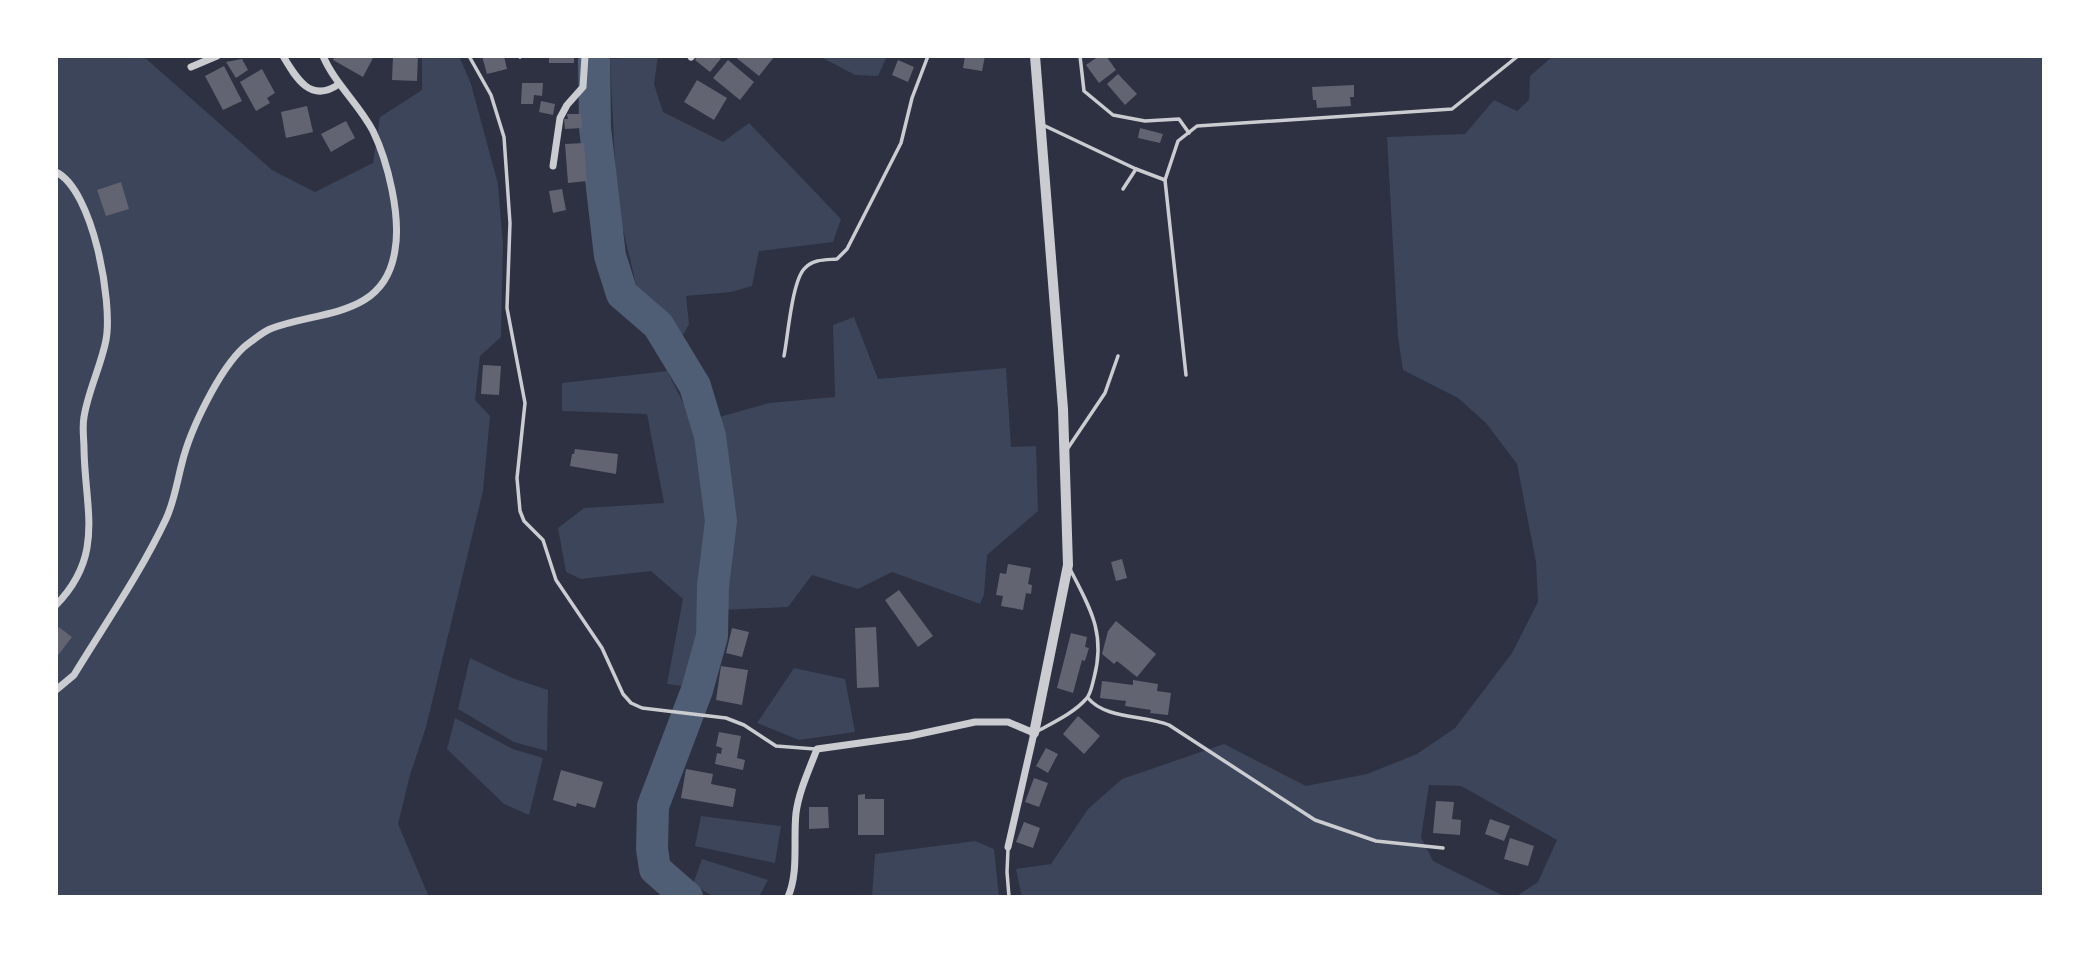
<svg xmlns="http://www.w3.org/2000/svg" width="2100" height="953" font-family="Poppins,sans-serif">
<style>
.green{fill:#3c4559}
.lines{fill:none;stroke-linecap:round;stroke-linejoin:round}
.river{stroke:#4f5d75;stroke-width:32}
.building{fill:#626471}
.service{stroke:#caccd0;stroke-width:3.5}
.minor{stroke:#caccd0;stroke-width:7}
.tertiary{stroke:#caccd0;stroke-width:10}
</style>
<rect width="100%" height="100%" fill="#2d3142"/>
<!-- green -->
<g class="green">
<polygon points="56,56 143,56 272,170 315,192 373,163 380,117 422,90 422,56 459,56 471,84 498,184 503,245 501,337 480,356 475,400 490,416 483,491 426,727 410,775 398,824 429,897 56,897"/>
<polygon points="658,56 654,84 663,112 723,142 749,123 841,219 833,242 759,251 752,286 731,292 686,296 689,324 683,335 638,293 617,204 610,59"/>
<polygon points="819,56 887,56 878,76 855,75"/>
<polygon points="1553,56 2044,56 2044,897 1515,897 1538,882 1557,840 1461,786 1429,785 1421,837 1433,861 1506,897 1022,897 1016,869 1051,864 1088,809 1122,779 1224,744 1306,786 1367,774 1417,754 1455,728 1512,653 1538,602 1536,562 1517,464 1486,423 1458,398 1403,370 1398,337 1387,137 1465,134 1494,100 1517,111 1529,100 1530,76"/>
<polygon points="854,317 878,379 1006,368 1011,447 1036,446 1038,511 987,555 984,595 980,604 892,572 858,589 812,575 788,607 701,611 690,687 667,684 683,599 651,571 581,579 566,572 558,528 584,508 664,503 647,414 562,411 562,383 667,371 694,424 769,403 835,397 833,325"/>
<polygon points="470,658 512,678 548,690 547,751 514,742 458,709"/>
<polygon points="794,668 845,679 855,732 799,740 757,723"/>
<polygon points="455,718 513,749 543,758 529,815 504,804 447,749"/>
<polygon points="701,816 781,826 775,863 695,846"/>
<polygon points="975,841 994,849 999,897 872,897 875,854"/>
<polygon points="702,859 768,880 759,897 714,897 693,884"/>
</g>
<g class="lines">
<!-- river -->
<polyline class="river" points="594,56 595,128 610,256 622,294 658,325 695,386 710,436 721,521 713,586 712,636 697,690 653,806 652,849 655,869 687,897"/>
</g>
<!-- building -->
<g class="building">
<polygon points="335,56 374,56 363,77 333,60"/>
<polygon points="393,56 418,56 417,81 392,80"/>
<polygon points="482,56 504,56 507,69 487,74"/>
<rect x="549" y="56" width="25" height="7"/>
<polygon points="698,56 723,56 710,72 695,60"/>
<polygon points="734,56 772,56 774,57 759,76"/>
<polygon points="965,56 985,56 982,71 963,68"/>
<polygon points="1099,56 1106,56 1116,70 1099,83 1086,65"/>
<polygon points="242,59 248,70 236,78 226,62"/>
<polygon points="728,60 754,82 740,100 713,78"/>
<polygon points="898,60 914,67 908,82 892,75"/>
<polygon points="224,66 242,101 223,110 205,76"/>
<polygon points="262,69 275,93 267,98 270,103 256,111 240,82"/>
<polygon points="1118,74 1137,94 1125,105 1107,84"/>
<polygon points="697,80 727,98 714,120 684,102"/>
<polygon points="522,83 543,83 542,96 534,95 533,104 521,104"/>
<polygon points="1354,85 1354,97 1350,97 1351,106 1317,108 1316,100 1313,100 1312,87"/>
<polygon points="541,101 555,104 553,115 539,112"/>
<polygon points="307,106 313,132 286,138 281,112"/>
<polygon points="567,114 581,114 582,128 565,129 564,119 568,119"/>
<polygon points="346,121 355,138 331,152 321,134"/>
<polygon points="1140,128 1163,134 1160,143 1138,138"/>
<polygon points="584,143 587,181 568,183 565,144"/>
<polygon points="121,182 129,209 106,216 97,190"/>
<polygon points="562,189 566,210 553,213 549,191"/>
<polygon points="483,365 501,366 499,395 481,394"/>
<polygon points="575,449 618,454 616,474 570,466 572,454 574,454"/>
<polygon points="1122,559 1127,578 1116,581 1111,562"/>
<polygon points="1008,564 1031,568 1028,584 1032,585 1031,594 1026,593 1023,610 1001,606 1003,596 996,595 1000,573 1006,574"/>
<polygon points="899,590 933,636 918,647 885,600"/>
<polygon points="1116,621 1156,654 1137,677 1117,661 1114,664 1102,654 1108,631"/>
<polygon points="56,625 72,637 56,658"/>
<polygon points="876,627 879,687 857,688 855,628"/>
<polygon points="732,628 749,632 742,657 726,653"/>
<polygon points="1071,633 1087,637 1085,647 1089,648 1085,661 1082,660 1073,693 1057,688"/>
<polygon points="721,666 748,670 742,705 716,700"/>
<polygon points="1133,680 1158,684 1157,691 1171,693 1168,715 1150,713 1151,710 1125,706 1126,701 1100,698 1102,681 1133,685"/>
<polygon points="1078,716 1100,736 1084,754 1063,734"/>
<polygon points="719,732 741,736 737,758 745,760 743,770 715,764 717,753 721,754 722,748 716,746"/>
<polygon points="1046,748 1058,754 1048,773 1036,766"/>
<polygon points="686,769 713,774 711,784 736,789 733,807 681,798"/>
<polygon points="561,770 603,782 595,808 577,803 576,807 553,800"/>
<polygon points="1034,778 1048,783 1039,807 1025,802"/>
<polygon points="865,794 865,799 884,799 884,835 858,835 858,795"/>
<polygon points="1436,801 1454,802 1452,819 1461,820 1460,835 1433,833"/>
<polygon points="809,807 828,807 829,828 809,829"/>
<polygon points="1490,819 1510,826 1504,841 1485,834"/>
<polygon points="1024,822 1040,828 1033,848 1016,842"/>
<polygon points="1510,838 1534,846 1528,866 1504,859"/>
</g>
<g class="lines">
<!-- service -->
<g class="service">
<polyline points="469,56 491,95 504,137 510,223 507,308 525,403 517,478 520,511 524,521 543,540 556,580 602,648 623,694 631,703 642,708 726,718 744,725 776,746 815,749"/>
<polyline points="519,56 520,57"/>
<polyline points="1080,56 1084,91 1113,115 1145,121 1179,119 1189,133"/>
<polyline points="1043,125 1136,169 1165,180 1186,375"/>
<polyline points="1165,180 1178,141 1197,126 1452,109 1518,56"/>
<polyline points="1123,189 1136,169"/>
<path d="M 784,356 C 788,336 792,280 805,268 C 814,259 825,260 837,259 L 847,249 L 901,143 L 912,98 L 928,56"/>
<polyline points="1068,448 1105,393 1118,356"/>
<path d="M 1088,698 C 1105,719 1144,715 1169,725 L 1315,820 L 1376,841 L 1443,848"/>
<path d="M 1036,732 C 1052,723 1074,713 1086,699 C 1091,694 1092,685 1094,678 C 1106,633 1090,608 1070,569"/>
<polyline points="1008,849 1007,872 1009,897"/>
</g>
<!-- minor -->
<g class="minor">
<path d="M 283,56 C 296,78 311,104 339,84"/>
<polyline points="691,57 692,56"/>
<polyline points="191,67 217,56"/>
<polyline points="553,166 560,118 567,105 583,87 585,56"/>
<path d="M 56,172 C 93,190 113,302 106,340 C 101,366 88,391 84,417 C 82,427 84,439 84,449 C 85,510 105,555 56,605"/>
<path d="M 56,690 L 74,675 C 105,624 140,574 166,519 C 174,502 177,482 182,463 C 190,430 219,370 244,347 C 252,341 261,333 270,329 C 318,310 385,319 395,250 C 401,216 388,162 373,131 C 359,104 335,84 323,56"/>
<path d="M 788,897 C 799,872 793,840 796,813 C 799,791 809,770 817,749 L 910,736 L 975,722 L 1008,722 L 1034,733 L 1008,847"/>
</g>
<!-- tertiary -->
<polyline class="tertiary" points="1034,733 1068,565 1063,409 1035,56"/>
</g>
<!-- border -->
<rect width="2100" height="953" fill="none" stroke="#ffffff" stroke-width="116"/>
</svg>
